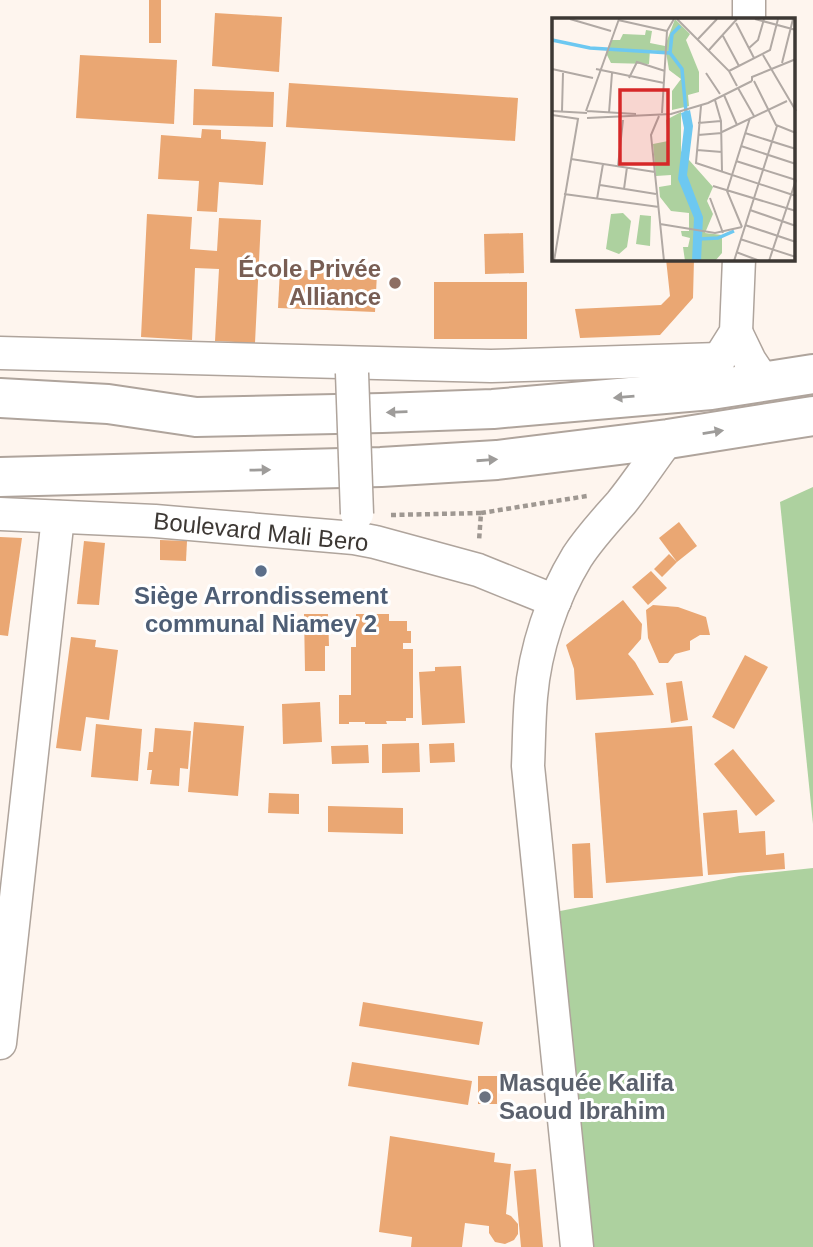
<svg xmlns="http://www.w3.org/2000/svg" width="813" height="1247" font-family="Arial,sans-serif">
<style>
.green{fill:#add19f}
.building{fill:#eaa773}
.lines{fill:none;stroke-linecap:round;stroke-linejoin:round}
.minor-casing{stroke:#afa49c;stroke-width:35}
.major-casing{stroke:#afa49c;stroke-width:42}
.path{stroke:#9f9892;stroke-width:4.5;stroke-dasharray:5 3.5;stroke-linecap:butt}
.minor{stroke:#fff;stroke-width:32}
.major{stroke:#fff;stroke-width:38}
.minor-bridge-casing{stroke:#afa49c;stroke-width:35;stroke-linecap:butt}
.minor-bridge{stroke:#fff;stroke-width:32}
.oneway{fill:#9e9c9a}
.education-dot{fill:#8d6e63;stroke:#fff;stroke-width:2.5}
.service-dot{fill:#5c6f8a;stroke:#fff;stroke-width:2.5}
.worship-dot{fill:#6b7280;stroke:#fff;stroke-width:2.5}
.labels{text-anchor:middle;stroke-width:6;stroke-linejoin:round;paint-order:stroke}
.education-label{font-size:24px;font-weight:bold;fill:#785e54;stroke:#fff;text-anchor:end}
.street-label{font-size:24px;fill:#3d3834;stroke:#fff}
.service-label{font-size:24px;font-weight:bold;fill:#4e5e75;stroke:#fff}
.worship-label{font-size:24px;font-weight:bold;fill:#5b616d;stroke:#fff;text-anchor:start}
.inset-river{fill:none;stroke:#6dc8f1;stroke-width:3.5}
.inset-road{fill:none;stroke:#b1a9a4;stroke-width:2}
.view{fill:#d62828;fill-opacity:0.15;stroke:#d62828;stroke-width:3.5}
.inset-edge{fill:none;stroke:#3d3834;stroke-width:3.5}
</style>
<rect width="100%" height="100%" fill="#fef5ee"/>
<!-- green -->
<g class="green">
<polygon points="813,487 813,824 780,502"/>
<polygon points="813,868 813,1247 588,1247 555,912 739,876"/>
</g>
<!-- building -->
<g class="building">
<rect x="149" y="0" width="12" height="43"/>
<polygon points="215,13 282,17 279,72 212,66"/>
<polygon points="80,55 177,60 174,124 76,118"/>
<polygon points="289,83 518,98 515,141 286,127"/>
<polygon points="194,89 274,92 273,127 193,125"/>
<polygon points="202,129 221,130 221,139 266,142 263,185 219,182 217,212 197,211 199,181 158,179 161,135 201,138"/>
<polygon points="147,214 192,217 190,249 217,251 219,218 261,220 255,343 215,341 219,269 195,268 192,340 141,337"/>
<polygon points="523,233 524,273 485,274 484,234"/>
<polygon points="666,259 694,259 693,298 660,335 580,338 575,309 661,305 670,296"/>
<polygon points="280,269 377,273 375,312 278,308"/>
<rect x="434" y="282" width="93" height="57"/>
<polygon points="679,522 697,546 677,562 662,577 654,569 669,554 677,562 659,538"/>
<polygon points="0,537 22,538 8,636 0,635"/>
<polygon points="160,540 187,541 186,561 160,560"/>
<polygon points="84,541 105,543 99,605 77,604"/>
<polygon points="651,571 667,588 648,605 632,587"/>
<polygon points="623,600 642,624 641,639 628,654 635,662 654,695 576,700 574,669 566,645"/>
<polygon points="653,605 678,607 706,617 710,635 700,635 690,641 690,650 675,654 668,663 659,663 648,638 646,610"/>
<polygon points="304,614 328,614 329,646 325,646 325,671 305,671"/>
<polygon points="356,614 389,614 389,621 407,621 407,631 411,631 411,643 403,643 403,649 413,649 413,718 406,718 406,721 386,721 387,724 365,724 365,722 349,722 349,724 339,724 339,695 351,695 351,647 356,647"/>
<polygon points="71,637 96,640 95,647 118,650 109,720 86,717 81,751 56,748"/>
<polygon points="745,655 768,667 734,729 712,717"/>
<polygon points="461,666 465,723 422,725 419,672 435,671 435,667"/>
<polygon points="682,681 688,720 671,723 666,683"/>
<polygon points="320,702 322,742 283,744 282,704"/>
<polygon points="194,722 244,726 238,796 188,792"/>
<polygon points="96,724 142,729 138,781 91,777"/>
<polygon points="692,726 703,876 606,883 595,733"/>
<polygon points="155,728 191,731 188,769 180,768 179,786 150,784 152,770 147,770 149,752 153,752"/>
<polygon points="419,743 420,772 382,773 382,744"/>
<polygon points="454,743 455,762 430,763 429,744"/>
<polygon points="368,745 369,763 332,764 331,746"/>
<polygon points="733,749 775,801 756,816 714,764"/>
<polygon points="269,793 299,794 299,814 268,813"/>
<polygon points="328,806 403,808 403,834 328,832"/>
<polygon points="737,810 739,833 765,831 766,855 784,853 785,869 708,875 703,813"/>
<polygon points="590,843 593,898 574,898 572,844"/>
<polygon points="363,1002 483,1022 479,1045 359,1026"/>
<polygon points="352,1062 472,1081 468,1105 348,1086"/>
<rect x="478" y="1076" width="19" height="28"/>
<polygon points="390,1136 495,1153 494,1162 511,1164 506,1214 511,1216 518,1224 518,1234 514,1240 505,1244 495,1242 489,1233 489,1226 465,1223 462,1247 411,1247 412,1237 379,1232"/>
<polygon points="536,1169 543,1247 521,1247 514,1171"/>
</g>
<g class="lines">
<defs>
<g id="minor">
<polyline points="749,19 749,0"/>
<polyline points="736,332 750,361 764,382"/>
<polyline points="0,353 491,366 719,359"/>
<polyline points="714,378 719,359 736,332 739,259"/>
<polyline points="0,514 155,521 354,538 375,542 478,570 555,601"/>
<polyline points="0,1043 58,517"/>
<path d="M 577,1247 L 528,766 C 529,743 529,720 531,697 C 535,649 552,598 577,557 C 590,537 606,520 621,503 C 638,482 652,460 668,439"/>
</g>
<g id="major">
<polyline points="0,398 108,404 196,417 382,413 493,409 711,390 813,374"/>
<polyline points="0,477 381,467 497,460 668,439 813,416"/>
</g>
</defs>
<!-- minor casing -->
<use href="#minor" class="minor-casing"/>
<!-- major casing -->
<use href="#major" class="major-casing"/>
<!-- path -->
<g class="path">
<polyline points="481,513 587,496"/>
<polyline points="391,515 481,513 479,541"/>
</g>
<!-- minor -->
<use href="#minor" class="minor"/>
<!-- major -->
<use href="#major" class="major"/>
<defs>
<polyline id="minor-bridge" points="352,373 357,514"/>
</defs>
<!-- minor-bridge casing -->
<use href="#minor-bridge" class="minor-bridge-casing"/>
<!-- minor-bridge -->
<use href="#minor-bridge" class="minor-bridge"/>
</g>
<!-- one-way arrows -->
<defs><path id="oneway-solid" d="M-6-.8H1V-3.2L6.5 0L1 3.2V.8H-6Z" transform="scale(1.75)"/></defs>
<g class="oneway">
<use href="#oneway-solid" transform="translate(624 397) rotate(175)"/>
<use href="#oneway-solid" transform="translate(397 412) rotate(178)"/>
<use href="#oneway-solid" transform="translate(713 432) rotate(-9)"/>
<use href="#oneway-solid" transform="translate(487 460) rotate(-4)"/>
<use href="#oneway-solid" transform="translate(260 470) rotate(-1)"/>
</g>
<!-- markers -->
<circle class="education-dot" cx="395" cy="283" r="7"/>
<circle class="service-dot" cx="261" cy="571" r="7"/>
<circle class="worship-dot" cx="485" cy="1097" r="7"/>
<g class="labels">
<!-- education labels -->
<g class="education-label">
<text x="381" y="277">École Privée<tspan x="381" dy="28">Alliance</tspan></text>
</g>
<!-- street labels -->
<g class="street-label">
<text transform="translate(261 532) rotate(6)" y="8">Boulevard Mali Bero</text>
</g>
<!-- service labels -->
<g class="service-label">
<text x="261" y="604">Siège Arrondissement<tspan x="261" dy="28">communal Niamey 2</tspan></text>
</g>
<!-- worship labels -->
<g class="worship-label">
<text x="499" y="1091">Masquée Kalifa<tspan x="499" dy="28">Saoud Ibrahim</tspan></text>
</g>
</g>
<!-- overview -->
<g transform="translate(552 18)">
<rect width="243" height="243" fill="#fef5ee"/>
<path d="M 123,1 L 138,16 L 134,22 L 147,54 L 147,74 L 136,77 L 137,88 L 120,92 L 120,73 L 129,61 L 117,52 L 114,34 L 98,32 L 97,46 L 59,45 L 54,35 L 59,22 L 68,22 L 71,16 L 93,17 L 94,12 L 100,13 L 98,25 L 113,28 ZM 129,94 L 129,133 L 161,169 L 155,183 L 161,196 L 153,215 L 170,217 L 170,235 L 163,243 L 133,243 L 131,229 L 136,229 L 138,220 L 130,218 L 129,213 L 137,213 L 137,195 L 119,193 L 108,179 L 107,169 L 119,167 L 119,157 L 104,158 L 101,126 L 116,123 L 114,102 ZM 59,196 L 71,195 L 79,203 L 75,229 L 67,236 L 54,231 ZM 88,197 L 99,198 L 98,228 L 84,226 Z" fill="#add19f"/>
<path d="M 138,92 L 141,108 L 135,157 L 151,199 L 149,243 L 140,243 L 142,200 L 126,161 L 132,110 L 129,95 Z" fill="#6dc8f1"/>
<path class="inset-river" d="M 0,22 L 38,30 L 118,35 L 130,51 L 134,94M 118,35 L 120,16 L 128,8M 147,221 L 166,220 L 182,213"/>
<path class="inset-road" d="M 18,1 L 59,13M 125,1 L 177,53 L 185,68M 203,1 L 244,12M 66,2 L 115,13M 184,5 L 202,40M 171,18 L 187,48M 146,21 L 165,1M 197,30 L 206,22 L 212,1M 157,32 L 185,1M 211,37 L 244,93M 230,45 L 241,1M 0,51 L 41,60M 44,51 L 112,65M 177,53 L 218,32 L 226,1M 154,55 L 168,76M 77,60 L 85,44 L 113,53M 200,63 L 200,59 L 244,41M 202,63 L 224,107 L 244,115M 186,70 L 202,98M 172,77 L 185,107M 163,82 L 169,103 L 170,154M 149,88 L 144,145 L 244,178M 0,93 L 35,95M 10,93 L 11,55M 34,93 L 67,1M 35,93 L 84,96M 57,95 L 60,55M 110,95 L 115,13 L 122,1M 0,97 L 27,101M 107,98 L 99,117 L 112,243M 35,100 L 119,96 L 156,85 L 200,63M 146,105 L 169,103M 170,114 L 235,83M 193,115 L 244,131M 146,117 L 170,115M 189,128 L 244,146M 145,132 L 170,134M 19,141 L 103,154M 184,143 L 244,162M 66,148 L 71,102M 48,167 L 104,176M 161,168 L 244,193M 72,171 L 75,149M 12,176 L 107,189M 158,180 L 171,215M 45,181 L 51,146M 198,192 L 244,208M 108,206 L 163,215 L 190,209M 193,207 L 244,224M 190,209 L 175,173 L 198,100M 188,221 L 244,239M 184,234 L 208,243M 2,243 L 26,101M 182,243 L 225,108M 217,243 L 244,162"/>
<path class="view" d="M 68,72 L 116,72 L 116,146 L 68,146 Z"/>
<rect width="243" height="243" class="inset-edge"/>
</g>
</svg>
